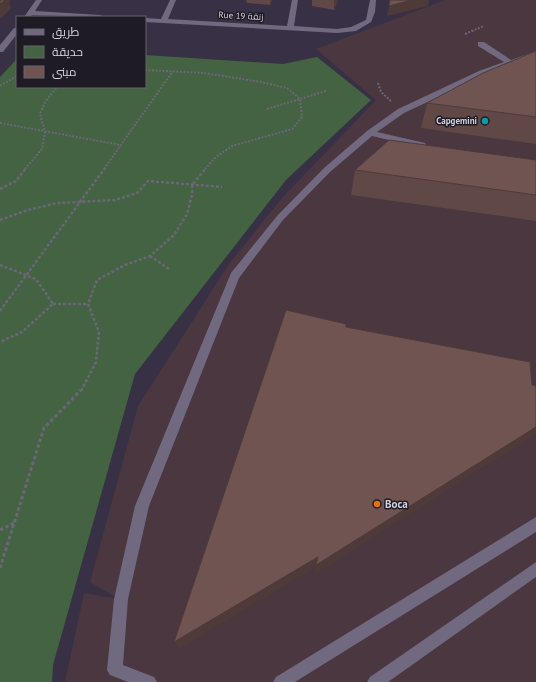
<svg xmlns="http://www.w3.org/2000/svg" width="536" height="682" font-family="'PT Sans',Cairo,sans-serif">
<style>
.commercial{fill:#4a373f}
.green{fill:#436342}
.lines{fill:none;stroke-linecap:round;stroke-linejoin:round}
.path-far2{stroke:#6c6678;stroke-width:2;stroke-dasharray:2 1.5;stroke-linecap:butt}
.path-far1{stroke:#6c6678;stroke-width:2.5;stroke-dasharray:3 2;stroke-linecap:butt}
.path{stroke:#6c6678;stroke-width:3;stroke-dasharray:3.5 2.5;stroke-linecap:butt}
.service{fill:#716980;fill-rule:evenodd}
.minor{fill:#716980;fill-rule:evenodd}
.wall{fill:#5f4846}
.shaded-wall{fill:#4e3b39}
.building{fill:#6f5451;stroke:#4e3b39}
.culture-dot{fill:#0f9aa8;stroke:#1e1b25;stroke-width:1.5}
.food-dot{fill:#e8710a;stroke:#1e1b25;stroke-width:1.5}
.labels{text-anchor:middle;stroke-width:3;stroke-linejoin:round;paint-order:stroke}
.far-street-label{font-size:9px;fill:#d5d1de;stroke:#1e1b25}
.far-poi-label{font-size:9px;font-weight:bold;fill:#d5d1de;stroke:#1e1b25;text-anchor:end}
.poi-label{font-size:11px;font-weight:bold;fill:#d5d1de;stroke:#1e1b25;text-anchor:start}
</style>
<rect width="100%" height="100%" fill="#383146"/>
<!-- commercial -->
<polygon class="commercial" points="445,0 536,0 536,682 65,682 84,593 119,599 90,582 138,406 229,264 282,198 376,100 316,49"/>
<!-- green -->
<polygon class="green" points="145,55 283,64 317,57 371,100 286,180 135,374 53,665 52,682 0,682 0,77 17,59 17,87 145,87"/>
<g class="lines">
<!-- path-far2 -->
<g class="path-far2">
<polyline points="465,34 484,26"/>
<polyline points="145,70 204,73 261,82 287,88 300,99 302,117 292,129 232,146 216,157 205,169"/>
<polyline points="378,83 381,92 391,101"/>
<polyline points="0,86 17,76"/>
<polyline points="267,109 326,91"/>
<polyline points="0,123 121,145"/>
<polyline points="25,169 42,149 45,132 40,114 45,102 57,87"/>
<polyline points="104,169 173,71"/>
</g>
<!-- path-far1 -->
<g class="path-far1">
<polyline points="0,189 16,181 26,168"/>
<polyline points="0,220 28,210 57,203 115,200 137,193 148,181 222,187"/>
<polyline points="150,256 169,269"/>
<polyline points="0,265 36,279 53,304 22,332 0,342"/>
<polyline points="53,304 88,304"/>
<polyline points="0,311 105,168"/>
<polyline points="81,391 96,362 99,332 88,304 97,280 125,265 150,256 174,235 187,214 192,195 192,185 206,168"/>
</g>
<!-- path -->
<g class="path">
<polyline points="0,530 14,523"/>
<polyline points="0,568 44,428 81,390"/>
</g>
<!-- service -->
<g class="service">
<polygon points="478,42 484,42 511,60 536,51 536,56 485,75 404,113 377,132 425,143 426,145 422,148 372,136 330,172 283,220 239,278 149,506 128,599 123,665 154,677 157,682 128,682 110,675 107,670 114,599 135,506 231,273 277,216 324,168 367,131 398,109 479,71 504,62 478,46"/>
<polygon points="536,517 536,532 295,682 273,682 276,677"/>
<polygon points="536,562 536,577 388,682 367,682 370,677"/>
</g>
<!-- minor -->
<g class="minor">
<polygon points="36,0 42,0 35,11 100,15 103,17 32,15 30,17 24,17"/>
<polygon points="170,0 176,0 168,19 287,26 292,0 298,0 294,26 337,29 351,27 366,20 370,0 376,0 375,12 371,22 356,31 337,33 145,22 145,18 161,19"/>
<polygon points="14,28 17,28 17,34 3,52 0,52 0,45"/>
</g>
</g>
<!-- wall -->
<g class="wall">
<polygon points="246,0 272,0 270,5 247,3"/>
<polygon points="312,0 338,0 334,10 312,6"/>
<polygon points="536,51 536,144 421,128 427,103"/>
<polygon points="536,160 536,221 351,195 355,170"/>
</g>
<!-- shaded-wall -->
<g class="shaded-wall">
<polygon points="2,0 10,0 9,3 11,9 0,19 0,5"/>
<polygon points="270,0 272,0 270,5"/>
<polygon points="334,0 338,0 334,10"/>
<polygon points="412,0 429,0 428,6 387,16 389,6"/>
<polygon points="536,427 536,434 314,575 316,565"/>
<polygon points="318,557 316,567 179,649 174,642"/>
</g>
<!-- building -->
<g class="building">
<polygon points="0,0 5,0 0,4"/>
<polygon points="390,0 412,0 389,6"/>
<polygon points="536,51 536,117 427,103 483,73"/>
<polygon points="389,140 536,160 536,195 355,170"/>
<polygon points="286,310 346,324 346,327 530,362 532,385 536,386 536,427 316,565 318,557 174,642"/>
</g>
<!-- markers -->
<circle class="culture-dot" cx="485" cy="121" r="4"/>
<circle class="food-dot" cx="377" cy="504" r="4"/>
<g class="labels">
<!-- far-street labels -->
<g class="far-street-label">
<text transform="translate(241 16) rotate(3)" y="3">Rue 19 زنقة</text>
</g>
<!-- far-poi labels -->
<g class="far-poi-label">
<text x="477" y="124">Capgemini</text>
</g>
<!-- poi labels -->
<g class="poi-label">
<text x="385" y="508">Boca</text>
</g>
</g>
<!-- legend -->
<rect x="16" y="16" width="130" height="72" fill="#1e1b25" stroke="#67646f"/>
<rect x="24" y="29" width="20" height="6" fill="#716980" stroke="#67646f"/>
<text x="52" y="36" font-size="12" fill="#d5d1de">طريق</text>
<rect x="24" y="46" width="20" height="12" fill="#436342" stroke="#67646f"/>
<text x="52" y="56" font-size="12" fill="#d5d1de">حديقة</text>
<rect x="24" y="66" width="20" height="12" fill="#6f5451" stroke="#67646f"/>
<text x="52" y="76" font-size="12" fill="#d5d1de">مبنى</text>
</svg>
